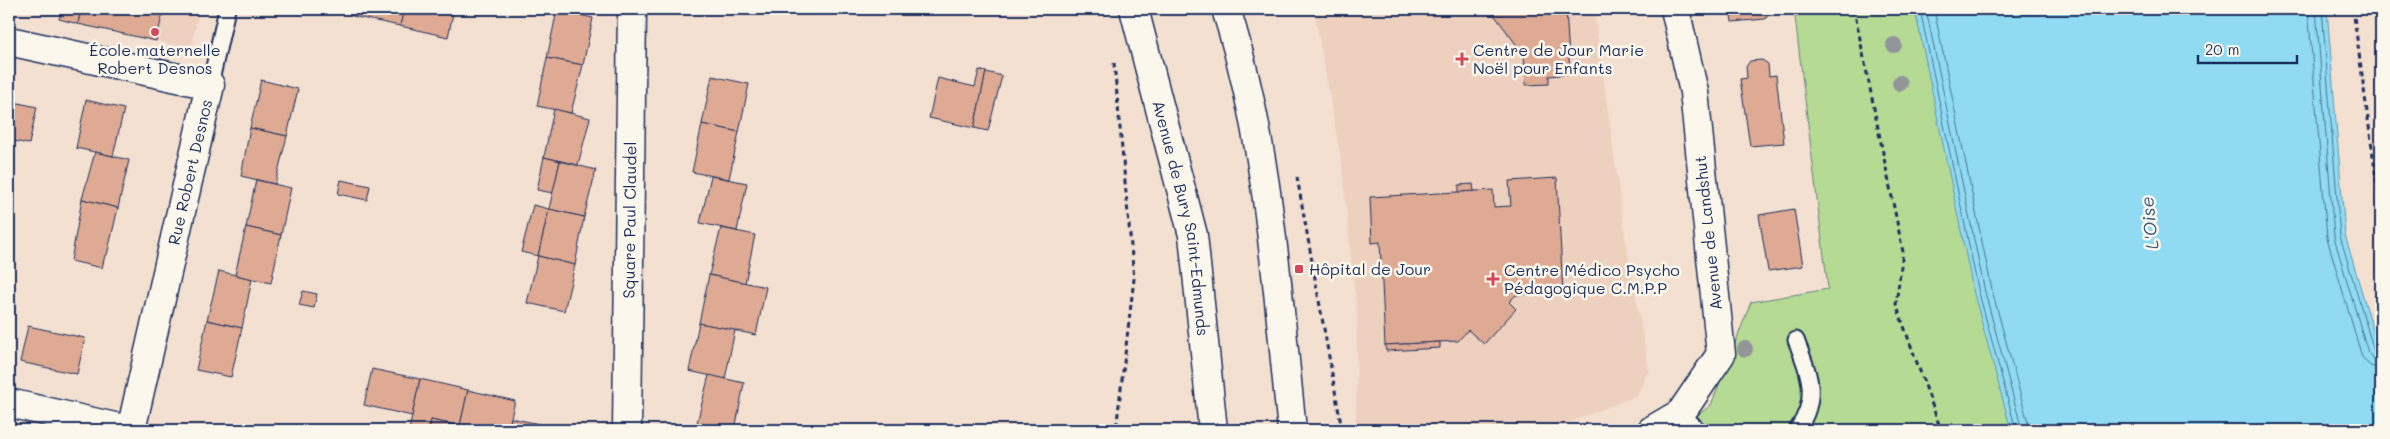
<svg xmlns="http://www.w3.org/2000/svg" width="2390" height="439" font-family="Mali,sans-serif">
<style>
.built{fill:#edd0be}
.green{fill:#b5da94;stroke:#688479}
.water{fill:#90dbf1;stroke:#6196b6}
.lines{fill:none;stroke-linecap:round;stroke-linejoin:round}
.shore{stroke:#4a7499;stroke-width:1}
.building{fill:#dfaa93;stroke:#1b2f5e}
.service-casing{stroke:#1b2f5e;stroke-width:19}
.minor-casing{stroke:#1b2f5e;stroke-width:31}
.secondary-casing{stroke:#1b2f5e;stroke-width:31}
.path{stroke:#1b2f5e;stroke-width:3;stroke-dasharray:5 4;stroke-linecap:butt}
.service{stroke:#fbf7ec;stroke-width:15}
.minor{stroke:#fbf7ec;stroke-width:28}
.secondary{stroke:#fbf7ec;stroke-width:28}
.tree{fill:#929699}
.poi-dot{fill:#d1495b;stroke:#fbf7ec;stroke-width:2}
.labels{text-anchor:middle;stroke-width:5;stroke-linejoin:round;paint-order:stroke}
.poi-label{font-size:16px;fill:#1b2f5e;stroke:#fbf7ec;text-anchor:start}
.street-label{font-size:16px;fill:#1b2f5e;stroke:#fbf7ec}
.water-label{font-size:18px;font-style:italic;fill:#385a83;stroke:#fbf7ec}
</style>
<rect width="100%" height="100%" fill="#f3e0d1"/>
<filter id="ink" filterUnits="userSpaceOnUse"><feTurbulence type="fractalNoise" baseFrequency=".02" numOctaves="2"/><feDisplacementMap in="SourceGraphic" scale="10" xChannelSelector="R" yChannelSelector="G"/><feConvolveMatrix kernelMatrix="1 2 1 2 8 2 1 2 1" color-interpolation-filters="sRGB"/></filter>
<g filter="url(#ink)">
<!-- built -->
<g class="built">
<polygon points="62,9 199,9 191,49 59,19"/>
<polygon points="1314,9 1594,9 1626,243 1649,371 1636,396 1549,430 1356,430 1357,316 1342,165"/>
</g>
<!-- green -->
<polygon class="green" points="1794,9 1915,9 1939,118 2026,430 1678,430 1711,405 1751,302 1828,289"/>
<!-- water -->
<polygon class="water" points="1915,9 2327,9 2345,235 2381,357 2381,430 2011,430 1974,294"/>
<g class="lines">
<!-- shore -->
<g class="shore">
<polyline points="1920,9 1979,293 2016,430"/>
<polyline points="1926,9 1985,292 2022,430"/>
<polyline points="1934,9 1992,290 2030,430"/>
<polyline points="2308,9 2327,238 2362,357 2370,366 2381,369"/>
<polyline points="2316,9 2334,237 2368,353 2374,359 2381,361"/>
<polyline points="2322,9 2340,236 2374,351 2381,355"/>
</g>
</g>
<!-- building -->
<g class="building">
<polygon points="62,9 81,9 78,24 59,19"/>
<polygon points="81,9 164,9 156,41 78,24"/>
<polygon points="354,9 404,9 400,26 352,16"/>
<polygon points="404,9 454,9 448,37 400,26"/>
<polygon points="1490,9 1566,9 1570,74 1549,76 1549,84 1526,85 1524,55"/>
<polygon points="1730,9 1768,9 1769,14 1765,19 1732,22"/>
<polygon points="557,10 593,18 583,65 547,58"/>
<polygon points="547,58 583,65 571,113 537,106"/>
<polygon points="1762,60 1768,64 1769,76 1776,75 1784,143 1750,146 1740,79 1747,78 1746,67 1750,61"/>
<polygon points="979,70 986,72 974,128 929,118 938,78 975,87"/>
<polygon points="986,72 1002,76 988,131 974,128"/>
<polygon points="712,76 749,84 739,132 702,124"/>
<polygon points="261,80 298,89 287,136 250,128"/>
<polygon points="86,100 124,109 113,156 76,148"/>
<polygon points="9,101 37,107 29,144 9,140"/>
<polygon points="554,109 590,118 578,165 544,157"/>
<polygon points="702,124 739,132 729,179 692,172"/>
<polygon points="250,128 287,136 275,184 241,176"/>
<polygon points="95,152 129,160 118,208 82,199"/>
<polygon points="544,157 560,161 553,193 537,190"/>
<polygon points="560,161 596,170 584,217 549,209"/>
<polygon points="711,176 747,183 737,231 700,223"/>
<polygon points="1557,178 1563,292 1516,295 1509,302 1516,309 1484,344 1468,330 1458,341 1385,345 1380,242 1372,243 1370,197 1493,190 1494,207 1511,206 1509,181"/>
<polygon points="256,180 291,188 281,235 246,227"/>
<polygon points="341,180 370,186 367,200 338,194"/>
<polygon points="1473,184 1474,191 1459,192 1459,185"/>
<polygon points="82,199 118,208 107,255 105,255 102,268 71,261"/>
<polygon points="533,205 549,209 538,256 521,252"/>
<polygon points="549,209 584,217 575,265 538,256"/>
<polygon points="1794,209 1803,266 1768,271 1759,215"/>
<polygon points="246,227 281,235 271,283 235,275"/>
<polygon points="721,228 755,235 745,283 709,275"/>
<polygon points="538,256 575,265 564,311 527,303"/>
<polygon points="219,271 252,279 242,328 207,320"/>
<polygon points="709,275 766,287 756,335 699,323"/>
<polygon points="303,291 317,294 314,308 299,305"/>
<polygon points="207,320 242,328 231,377 196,370"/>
<polygon points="699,323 735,330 725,379 689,371"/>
<polygon points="28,326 85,338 77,374 20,362"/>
<polygon points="1440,342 1440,348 1386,351 1385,345"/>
<polygon points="372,369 420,379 412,416 364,405"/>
<polygon points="709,375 744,383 735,430 697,423"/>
<polygon points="420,379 468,390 460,426 431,420 429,430 409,430"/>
<polygon points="468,390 515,401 508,430 459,430"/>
<polygon points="511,418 562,429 561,430 508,430"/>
<polygon points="431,420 460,426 459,430 429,430"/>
</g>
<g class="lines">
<defs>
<g id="service">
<polyline points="210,85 227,9"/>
<path d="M 1796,340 C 1809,374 1820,397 1797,430"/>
<polyline points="1681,413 1698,430"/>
</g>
<g id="minor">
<polyline points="9,41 210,85 131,430"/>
<polyline points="9,403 128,430"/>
<path id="s1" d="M 627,430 L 632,9"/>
<polyline points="1652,430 1681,413 1721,354 1694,92 1675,9"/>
</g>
<g id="secondary">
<path id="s2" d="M 1134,9 L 1193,235 L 1213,430"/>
<path d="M 1226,9 C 1269,145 1277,289 1292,430"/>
</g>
</defs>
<!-- service casing -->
<use href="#service" class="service-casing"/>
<!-- minor casing -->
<use href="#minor" class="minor-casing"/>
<!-- secondary casing -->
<use href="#secondary" class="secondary-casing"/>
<!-- path -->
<g class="path">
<polyline points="1854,9 1903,252 1896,304 1941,430"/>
<polyline points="2353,9 2381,214"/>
<polyline points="1114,63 1134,279 1116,430"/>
<polyline points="1297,177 1342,430"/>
</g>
<!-- service -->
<use href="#service" class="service"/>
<!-- minor -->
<use href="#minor" class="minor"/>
<!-- secondary -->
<use href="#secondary" class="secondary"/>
</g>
<!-- trees -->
<g class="tree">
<circle cx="1894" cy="45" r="8"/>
<circle cx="1900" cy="83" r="8"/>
<circle cx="1745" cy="349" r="8"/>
</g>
</g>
<!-- markers -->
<g class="poi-dot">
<circle cx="155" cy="32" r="5"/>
<path d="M1459.5 51.5h5v5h5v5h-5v5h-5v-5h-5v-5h5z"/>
<rect x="1294" y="264" width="10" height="10" rx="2.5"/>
<path d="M1490.5 271.5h5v5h5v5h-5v5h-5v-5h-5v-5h5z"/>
</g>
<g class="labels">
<!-- poi labels -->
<g class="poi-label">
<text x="155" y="56" text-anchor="middle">École maternelle<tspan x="155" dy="18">Robert Desnos</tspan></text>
<text x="1473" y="56">Centre de Jour Marie<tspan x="1473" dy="18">Noël pour Enfants</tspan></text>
<text x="1309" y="275">Hôpital de Jour</text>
<text x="1504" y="276">Centre Médico Psycho<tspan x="1504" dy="18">Pédagogique C.M.P.P</tspan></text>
</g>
<!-- street labels -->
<g class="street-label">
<text transform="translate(190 172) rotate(-77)" y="6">Rue Robert Desnos</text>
<text dy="6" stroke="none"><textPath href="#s2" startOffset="215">Avenue de Bury Saint-Edmunds</textPath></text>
<text dy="6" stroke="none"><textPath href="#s1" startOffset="210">Square Paul Claudel</textPath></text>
<text transform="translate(1708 233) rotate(-96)" y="6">Avenue de Landshut</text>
</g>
<!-- water labels -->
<g class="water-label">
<text transform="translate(2150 223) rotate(-96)" y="6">L'Oise</text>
</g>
</g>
<!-- margin -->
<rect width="2390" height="439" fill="none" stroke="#fbf7ec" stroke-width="30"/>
<rect x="15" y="15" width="2360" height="409" fill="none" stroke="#1b2f5e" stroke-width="2" filter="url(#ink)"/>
<!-- scale -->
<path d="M2198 55v8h99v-8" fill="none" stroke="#1b2f5e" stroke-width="2.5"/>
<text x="2205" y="55" font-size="15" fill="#1b2f5e" stroke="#fbf7ec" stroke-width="4" paint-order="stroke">20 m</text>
</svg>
